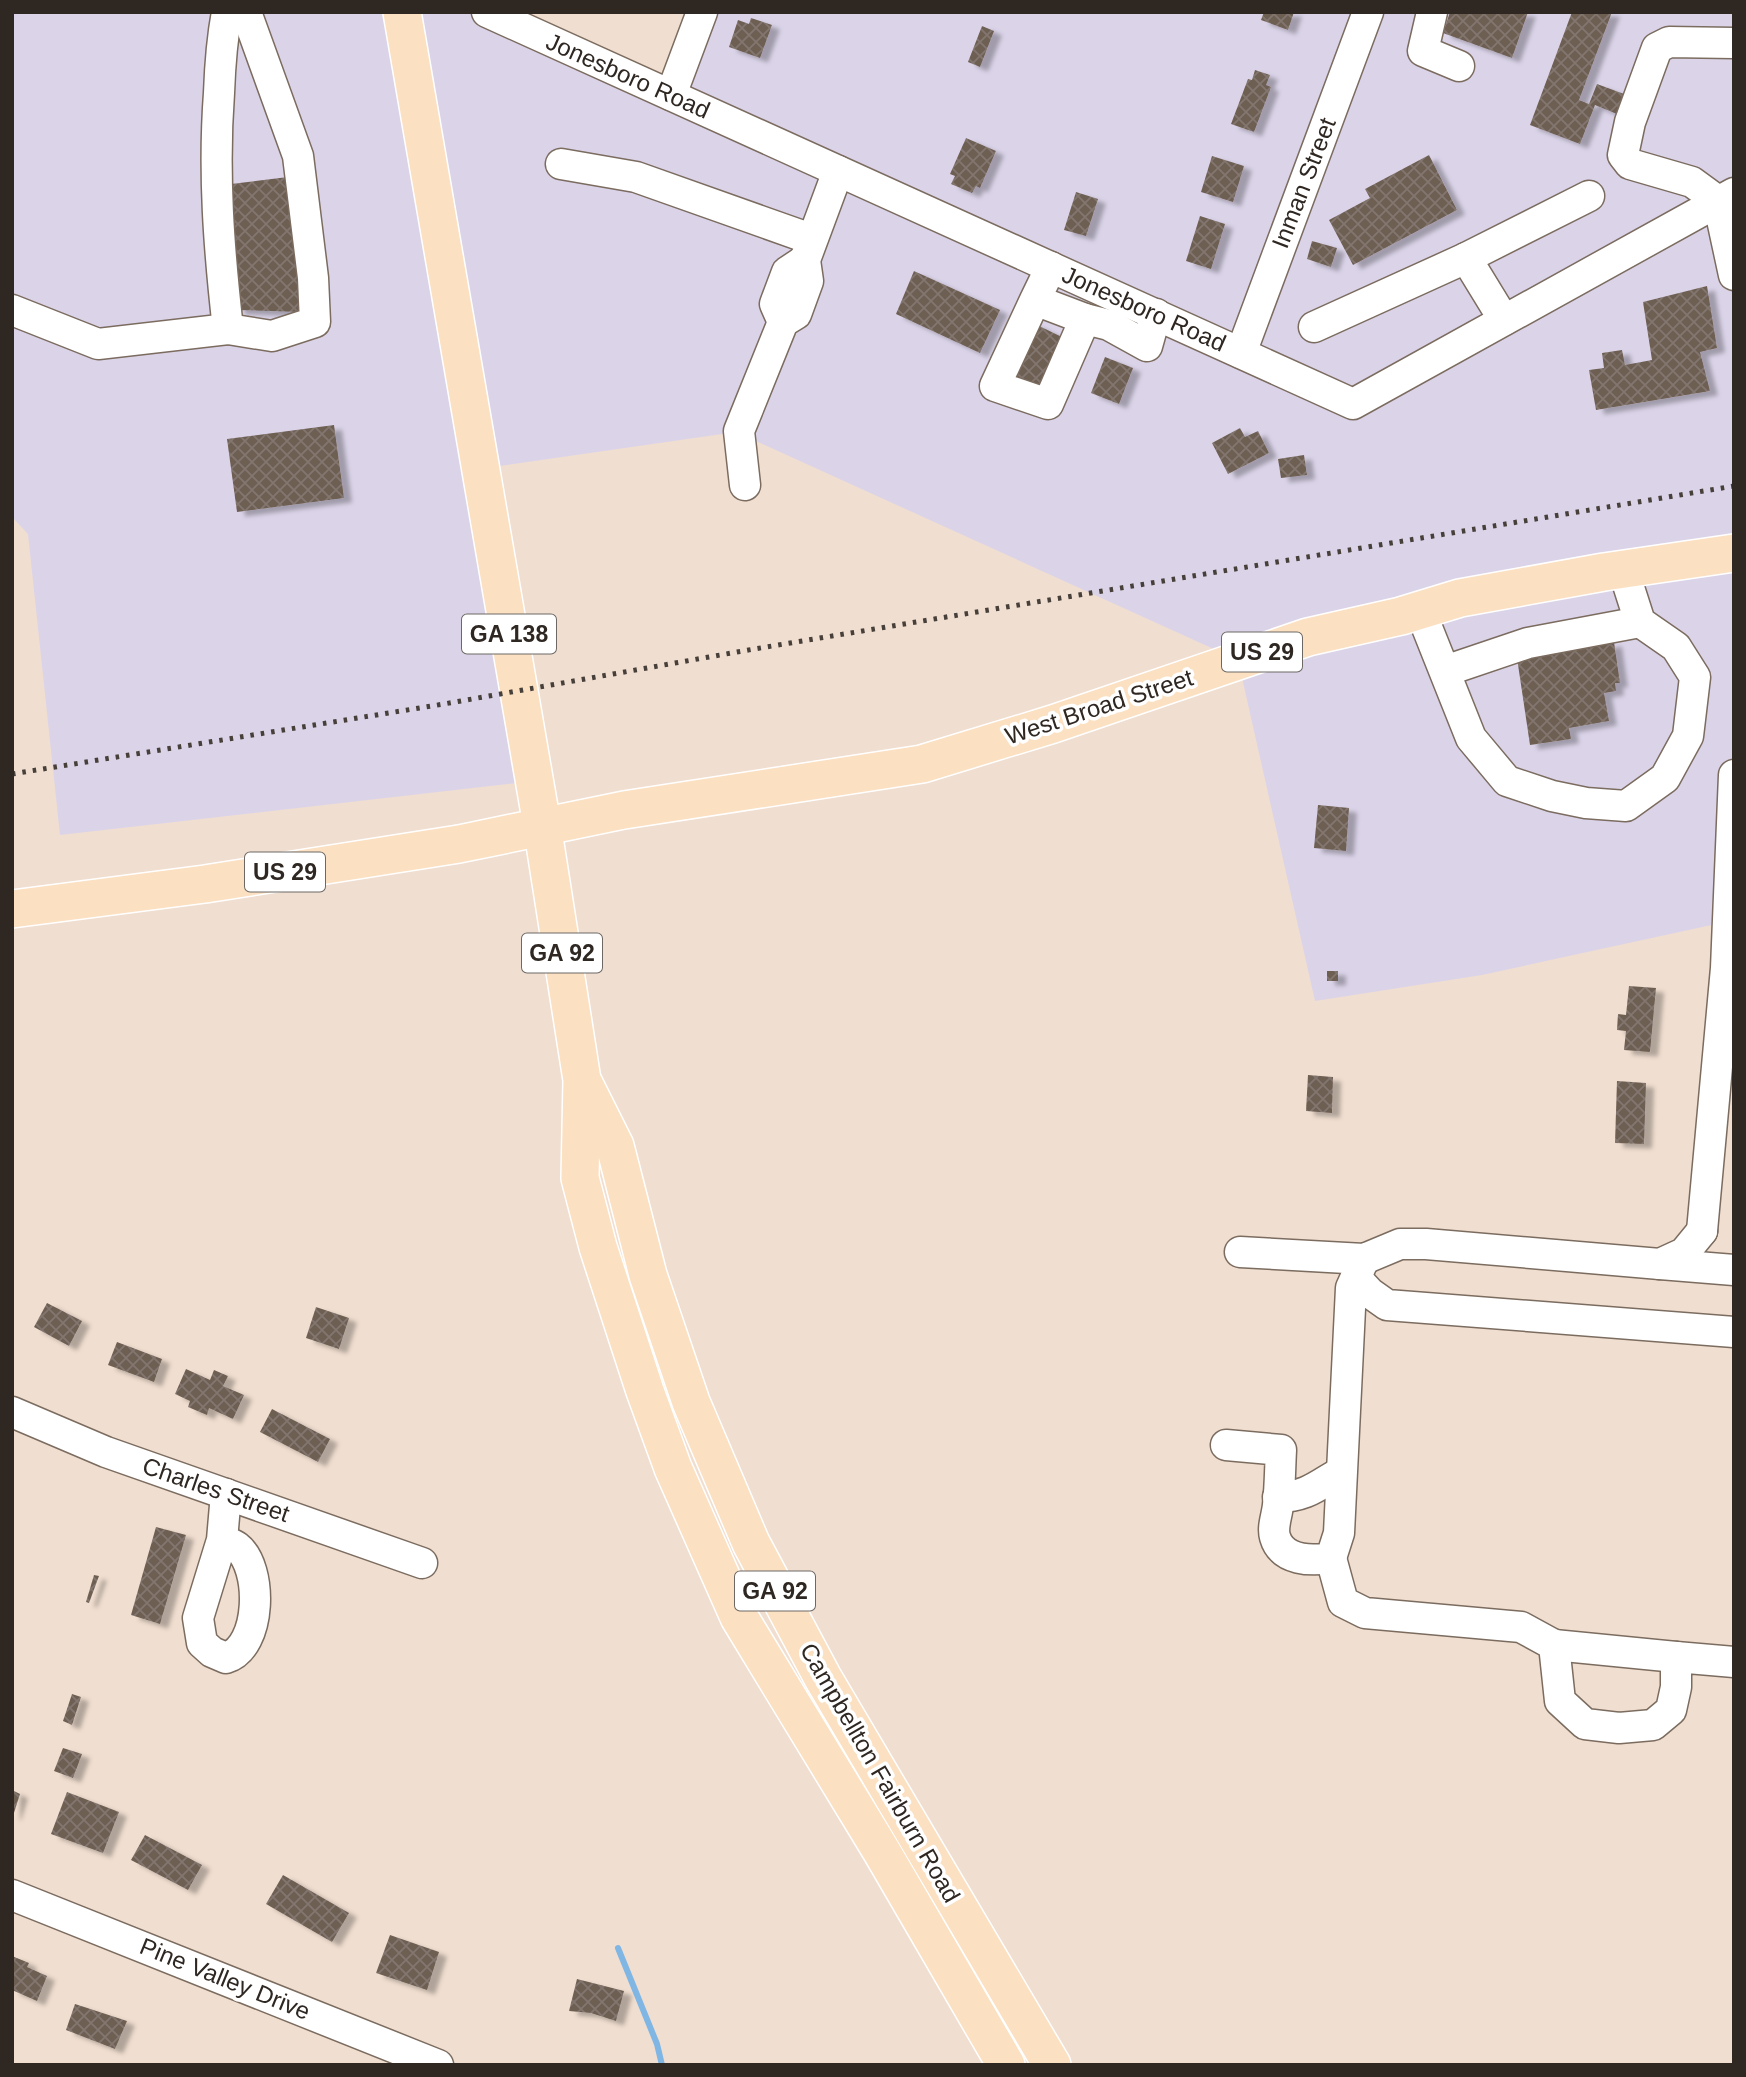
<svg xmlns="http://www.w3.org/2000/svg" width="1746" height="2077" font-family="Arial,sans-serif">
<style>
.commercial{fill:#dbd4e9}
.lines{fill:none;stroke-linecap:round;stroke-linejoin:round}
.stream{stroke:#80b6e4;stroke-width:6}
.building{fill:url(#building-cross-hatch);filter:url(#shadow)}
.minor-casing{stroke:#7b6c5f;stroke-width:33}
.major-casing{stroke:#fff;stroke-width:40}
.minor{stroke:#fff;stroke-width:30}
.major{stroke:#fbe0c2;stroke-width:37}
.rail{stroke:#473f39;stroke-width:5;stroke-dasharray:3.5 7;stroke-linecap:butt}
.labels{text-anchor:middle;stroke-width:7;stroke-linejoin:round;paint-order:stroke}
.shield{fill:#fff;stroke:#6d6864;stroke-width:2}
.shield-label{font-size:23px;font-weight:bold;fill:#2e2722}
.street-label{font-size:24px;fill:#2e2722;stroke:#fff}
</style>
<defs>
<pattern id="building-cross-hatch" width="8" height="8" patternUnits="userSpaceOnUse" patternTransform="scale(1.75)"><rect width="8" height="8" fill="#6e5e53"/><path d="M0 0l8 8M0 8l8-8" fill="none" stroke="#82766e"/></pattern>
<filter id="shadow"><feDropShadow dx="8" dy="4.5" stdDeviation="2" flood-color="#0004"/></filter>
</defs>
<rect width="100%" height="100%" fill="#f0ded0"/>
<!-- commercial -->
<polygon class="commercial" points="12,12 488,12 660,84 687,12 1734,12 1734,874 1730,921 1482,975 1315,1001 1238,660 736,432 479,469 526,782 60,835 28,534 12,517"/>
<g class="lines">
<!-- stream -->
<polyline class="stream" points="618,1948 657,2044 662,2065"/>
</g>
<!-- building -->
<g class="building">
<polygon points="1264,12 1294,12 1288,30 1261,20"/>
<polygon points="1450,12 1528,12 1512,58 1443,33"/>
<polygon points="1572,12 1612,12 1579,100 1589,104 1597,84 1624,94 1617,114 1595,105 1580,144 1530,125"/>
<polygon points="751,18 772,25 760,58 729,47 738,20 749,24"/>
<polygon points="982,26 994,31 980,67 968,62"/>
<polygon points="1255,70 1270,75 1266,85 1271,87 1254,132 1231,124 1248,79 1252,80"/>
<polygon points="966,138 996,151 980,188 976,186 972,193 951,184 955,176 950,174"/>
<polygon points="1429,155 1457,210 1353,265 1329,220 1370,198 1365,189"/>
<polygon points="1212,156 1244,166 1233,202 1201,192"/>
<polygon points="288,177 300,312 237,310 223,185"/>
<polygon points="1076,192 1098,199 1086,236 1064,230"/>
<polygon points="1200,216 1225,224 1211,269 1186,261"/>
<polygon points="1312,241 1337,248 1331,267 1307,259"/>
<polygon points="914,271 1000,310 980,353 896,314"/>
<polygon points="1707,286 1717,348 1700,352 1710,391 1596,410 1589,370 1604,368 1602,353 1622,350 1625,365 1652,360 1643,302"/>
<polygon points="1033,323 1068,340 1045,394 1008,378"/>
<polygon points="1105,357 1133,368 1119,404 1091,393"/>
<polygon points="334,425 344,498 237,512 227,439"/>
<polygon points="1240,428 1245,437 1258,431 1269,453 1228,474 1212,443"/>
<polygon points="1304,455 1307,475 1281,478 1278,459"/>
<polygon points="1614,642 1620,683 1615,683 1616,691 1604,693 1609,721 1569,728 1571,739 1530,745 1517,658"/>
<polygon points="1318,805 1349,808 1346,851 1314,848"/>
<rect x="1327" y="971" width="11" height="10"/>
<polygon points="1629,986 1656,988 1650,1052 1624,1050 1626,1031 1617,1030 1618,1014 1626,1015"/>
<polygon points="1308,1075 1333,1077 1332,1113 1306,1111"/>
<polygon points="1617,1081 1646,1083 1644,1144 1615,1143"/>
<polygon points="47,1303 82,1321 69,1346 34,1327"/>
<polygon points="316,1307 349,1318 339,1349 306,1338"/>
<polygon points="117,1342 162,1359 154,1382 108,1365"/>
<polygon points="186,1369 210,1380 214,1370 228,1376 223,1386 244,1395 233,1419 209,1408 207,1415 188,1407 190,1401 175,1394"/>
<polygon points="272,1409 330,1439 318,1462 260,1432"/>
<polygon points="156,1527 186,1535 160,1624 131,1615"/>
<polygon points="94,1575 99,1576 89,1603 86,1602"/>
<polygon points="72,1694 81,1697 72,1725 63,1721"/>
<polygon points="63,1748 82,1754 73,1778 54,1771"/>
<polygon points="12,1790 20,1794 13,1816 12,1816"/>
<polygon points="67,1792 119,1812 103,1853 51,1834"/>
<polygon points="145,1835 202,1865 188,1890 131,1860"/>
<polygon points="283,1875 349,1913 332,1942 266,1904"/>
<polygon points="390,1935 439,1952 427,1990 376,1973"/>
<polygon points="12,1956 29,1963 27,1967 47,1976 37,2001 12,1990"/>
<polygon points="577,1979 624,1991 616,2021 591,2013 569,2011"/>
<polygon points="75,2004 127,2021 115,2049 66,2030"/>
</g>
<g class="lines">
<defs>
<g id="minor">
<polyline points="487,12 1353,404 1734,193"/>
<polyline points="1432,12 1423,51 1459,66"/>
<polyline points="671,95 702,12"/>
<polyline points="561,164 636,177 811,239"/>
<polyline points="1718,201 1692,182 1630,164 1623,155 1630,122 1657,48 1669,42 1734,43"/>
<polyline points="1718,201 1734,275"/>
<polyline points="1035,300 995,386 1048,404 1085,319 1035,300 1051,267"/>
<path d="M 12,310 L 98,344 L 228,329 C 219,249 213,173 219,93 C 220,65 222,39 227,12"/>
<polyline points="1085,319 1109,325 1147,346 1156,314"/>
<polyline points="1504,320 1466,258 1589,196"/>
<polyline points="783,322 775,304 787,272 805,260"/>
<polyline points="1314,327 1466,258"/>
<polyline points="228,329 272,336 315,322 313,278 298,156 246,12"/>
<polyline points="1241,353 1368,12"/>
<polyline points="745,485 739,431 783,322 796,314 808,281 805,260 838,171"/>
<polyline points="1420,610 1471,738 1507,781 1552,796 1586,803 1626,806 1665,778 1688,736 1695,677 1676,647 1640,622 1623,569"/>
<polyline points="1445,671 1528,643 1640,622"/>
<polyline points="1702,1231 1726,968 1734,775"/>
<polyline points="1240,1252 1364,1259 1400,1244 1426,1244 1660,1264 1684,1253 1702,1231"/>
<polyline points="1660,1264 1734,1270"/>
<polyline points="1356,1278 1370,1293 1387,1305 1734,1332"/>
<polyline points="12,1412 106,1452 422,1563"/>
<path d="M 1226,1445 L 1281,1450 C 1280,1468 1280,1487 1278,1505 C 1277,1516 1272,1527 1275,1537 C 1282,1561 1311,1561 1331,1558 L 1339,1533 L 1351,1288 L 1364,1259"/>
<path d="M 1278,1497 C 1307,1497 1318,1485 1341,1472"/>
<path d="M 222,1540 C 226,1542 233,1544 237,1547 C 263,1567 262,1647 226,1658 L 212,1652 L 202,1643 L 198,1618 L 222,1540 L 226,1494"/>
<polyline points="1331,1558 1343,1602 1365,1613 1521,1627 1554,1645 1560,1701 1585,1724 1619,1728 1653,1725 1671,1710 1676,1687 1676,1657 1734,1662"/>
<polyline points="1554,1645 1676,1657"/>
<polyline points="12,1895 438,2065"/>
</g>
<g id="major">
<polyline points="402,12 542,825 582,1080 580,1178 598,1247 645,1391 673,1468 739,1617 882,1852 1006,2065"/>
<polyline points="12,909 205,884 459,844 624,810 922,764 1053,724 1308,637 1401,616 1460,598 1604,572 1734,553"/>
<polyline points="584,1084 615,1146 648,1275 691,1402 751,1543 823,1678 1052,2065"/>
</g>
</defs>
<!-- minor casing -->
<use href="#minor" class="minor-casing"/>
<!-- major casing -->
<use href="#major" class="major-casing"/>
<!-- minor -->
<use href="#minor" class="minor"/>
<!-- major -->
<use href="#major" class="major"/>
<!-- rail -->
<polyline class="rail" points="12,774 444,704 754,649 1734,486"/>
</g>
<g class="labels">
<!-- shield labels -->
<g class="shield">
<rect x="462" y="614.5" width="94" height="39" rx="5"/>
<rect x="1222" y="632.5" width="80" height="39" rx="5"/>
<rect x="245" y="852.5" width="80" height="39" rx="5"/>
<rect x="522" y="933.5" width="80" height="39" rx="5"/>
<rect x="735" y="1571.5" width="80" height="39" rx="5"/>
</g>
<g class="shield-label">
<text x="509" y="642">GA 138</text>
<text x="1262" y="660">US 29</text>
<text x="285" y="880">US 29</text>
<text x="562" y="961">GA 92</text>
<text x="775" y="1599">GA 92</text>
</g>
<!-- street labels -->
<g class="street-label">
<text transform="translate(628 76) rotate(24)" y="8">Jonesboro Road</text>
<text transform="translate(1304 183) rotate(-69)" y="8">Inman Street</text>
<text transform="translate(1144 309) rotate(24)" y="8">Jonesboro Road</text>
<text transform="translate(1099 707) rotate(-18)" y="8">West Broad Street</text>
<text transform="translate(216 1490) rotate(19)" y="8">Charles Street</text>
<text transform="translate(880 1773) rotate(60)" y="8">Campbellton Fairburn Road</text>
<text transform="translate(225 1979) rotate(22)" y="8">Pine Valley Drive</text>
</g>
</g>
<!-- border -->
<rect width="1746" height="2077" fill="none" stroke="#2e2722" stroke-width="28"/>
</svg>
